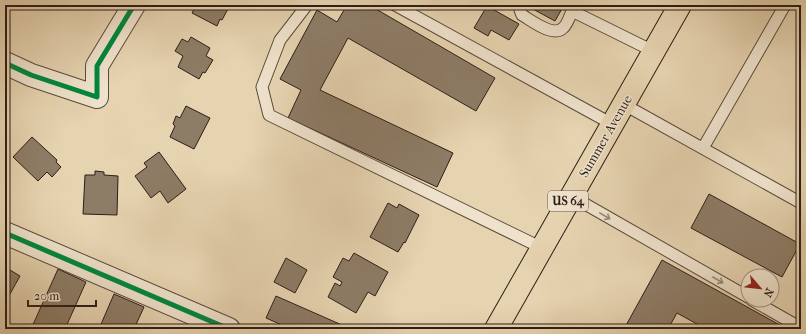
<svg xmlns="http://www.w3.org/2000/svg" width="806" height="334" font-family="'IM FELL French Canon',serif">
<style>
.building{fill:#8d7c66;stroke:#2d1e16}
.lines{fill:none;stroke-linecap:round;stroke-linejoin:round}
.lane-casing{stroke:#5b4b3c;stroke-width:13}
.street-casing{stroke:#5b4b3c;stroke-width:24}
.primary-casing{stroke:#2d1e16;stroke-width:24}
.lane{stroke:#efe2cc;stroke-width:11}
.street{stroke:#efe2cc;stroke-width:22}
.primary{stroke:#e6d3b0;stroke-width:22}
.cycleway-casing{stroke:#efe2cc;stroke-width:8}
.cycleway{stroke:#00873e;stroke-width:5}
.oneway{stroke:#988a7a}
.labels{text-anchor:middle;stroke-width:3;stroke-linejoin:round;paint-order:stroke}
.shield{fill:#efe2cc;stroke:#67594d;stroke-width:1}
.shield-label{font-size:12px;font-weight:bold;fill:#2d1e16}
.street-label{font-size:13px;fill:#2d1e16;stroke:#efe2cc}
</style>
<rect width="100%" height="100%" fill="#e6d3b0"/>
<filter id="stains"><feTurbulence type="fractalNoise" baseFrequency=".005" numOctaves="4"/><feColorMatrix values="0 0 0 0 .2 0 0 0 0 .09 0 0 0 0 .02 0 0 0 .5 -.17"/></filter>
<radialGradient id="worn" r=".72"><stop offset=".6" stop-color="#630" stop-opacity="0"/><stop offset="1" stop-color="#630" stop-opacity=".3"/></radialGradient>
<!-- building -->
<g class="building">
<polygon points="196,5 230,5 222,20 220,19 217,26 192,13"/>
<polygon points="347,5 369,5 495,78 476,111 348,38 320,90 453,153 437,187 288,118 301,90 280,79 317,10 337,22"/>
<polygon points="533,5 564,5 555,21 531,8"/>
<polygon points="487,6 519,24 509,40 491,30 488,36 474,28"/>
<polygon points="191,37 210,48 206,56 213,60 205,73 203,72 199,79 178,67 183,56 175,51 182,39 188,42"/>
<polygon points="186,106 210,118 194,149 170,137 175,126 173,124 176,116 180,118"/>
<polygon points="32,137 57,160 56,162 61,167 52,177 47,172 38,181 13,157"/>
<polygon points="159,152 186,189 168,203 160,191 151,198 135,176 147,167 144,163"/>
<polygon points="95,171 104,172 104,175 118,176 117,215 83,214 85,175 95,175"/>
<polygon points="709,194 800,244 782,277 691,228"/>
<polygon points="388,203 397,208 399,204 419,215 405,243 404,242 398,252 370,237"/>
<polygon points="354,253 388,272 375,296 368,292 356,313 328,297 335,283 340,286 342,282 333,277 343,258 349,261"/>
<polygon points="286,258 307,270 295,293 274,282"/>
<polygon points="662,260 778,324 775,329 706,329 677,313 668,329 624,329"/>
<polygon points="5,267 20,276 5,303"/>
<polygon points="58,269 86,282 65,329 31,329"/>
<polygon points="114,294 144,307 134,329 99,329"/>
<polygon points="276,296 351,329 291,329 266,318"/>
</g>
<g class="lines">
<defs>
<g id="lane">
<polyline points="307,5 280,40 262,87 269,115 542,248"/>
<polyline points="395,5 612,124"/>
<path d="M 520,5 L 520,10 L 522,15 C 531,20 553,38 563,28 C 567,25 570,16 572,11"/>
<polyline points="576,5 572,11 653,51"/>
<polyline points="623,104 801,203"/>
<polyline points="703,148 785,5"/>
<polyline points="571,196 748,297"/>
<polyline points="752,300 794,324 792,329"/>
</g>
<g id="street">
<polyline points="5,63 31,75 97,97 97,66 134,5"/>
<polyline points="5,233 229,329"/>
</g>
<polyline id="primary" points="496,329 680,5"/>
</defs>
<!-- lane casing -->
<use href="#lane" class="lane-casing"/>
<!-- street casing -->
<use href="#street" class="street-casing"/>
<!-- primary casing -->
<use href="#primary" class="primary-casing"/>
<!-- lane -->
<use href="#lane" class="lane"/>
<!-- street -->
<use href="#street" class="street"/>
<!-- primary -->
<use href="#primary" class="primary"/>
<defs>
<g id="cycleway">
<polyline points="5,63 31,75 97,97 97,66 134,5"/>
<polyline points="5,233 229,329"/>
</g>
</defs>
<!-- cycleway casing -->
<use href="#cycleway" class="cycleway-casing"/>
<!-- cycleway -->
<use href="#cycleway" class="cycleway"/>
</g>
<!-- one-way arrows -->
<defs><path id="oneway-shaft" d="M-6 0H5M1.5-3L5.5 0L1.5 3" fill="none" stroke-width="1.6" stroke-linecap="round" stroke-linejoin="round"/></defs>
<g class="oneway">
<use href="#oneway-shaft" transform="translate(605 216) rotate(30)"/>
<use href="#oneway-shaft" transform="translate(718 280) rotate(30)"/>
</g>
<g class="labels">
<!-- shield labels -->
<rect class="shield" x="548" y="191" width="40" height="20" rx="3"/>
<g class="shield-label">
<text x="568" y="205">US 64</text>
</g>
<!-- street labels -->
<g class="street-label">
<text transform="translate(605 136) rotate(-60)" y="5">Summer Avenue</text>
</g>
</g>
<!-- margin -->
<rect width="806" height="334" fill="none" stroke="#e6d3b0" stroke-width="20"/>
<rect x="6" y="6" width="794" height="322" fill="none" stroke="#2d1e16" stroke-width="2"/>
<rect x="10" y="10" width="786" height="314" fill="none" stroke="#2d1e16"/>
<!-- north arrow -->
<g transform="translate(760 288) rotate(118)"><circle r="19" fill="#efe2cc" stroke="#a19483"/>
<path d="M0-3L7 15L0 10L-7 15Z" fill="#8f2418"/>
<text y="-6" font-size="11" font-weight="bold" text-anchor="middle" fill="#2d1e16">N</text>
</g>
<!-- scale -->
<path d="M28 300v6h68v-6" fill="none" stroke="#2d1e16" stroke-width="2"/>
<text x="34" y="300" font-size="12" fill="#2d1e16" stroke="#efe2cc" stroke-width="3" paint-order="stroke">20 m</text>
<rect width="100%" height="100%" filter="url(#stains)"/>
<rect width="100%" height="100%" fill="url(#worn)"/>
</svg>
